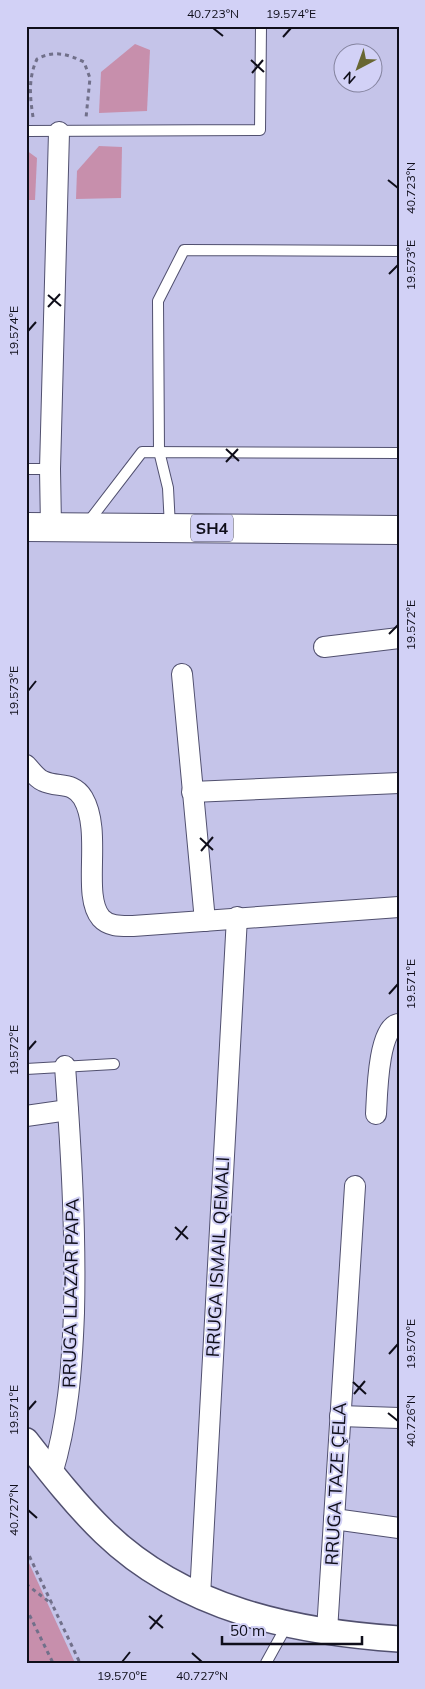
<svg xmlns="http://www.w3.org/2000/svg" width="425" height="1689" font-family="Mulish,sans-serif">
<style>
.park{fill:#c78fac}
.lines{fill:none;stroke-linecap:round;stroke-linejoin:round}
.service-casing{stroke:#51506f;stroke-width:12}
.minor-casing{stroke:#51506f;stroke-width:22}
.tertiary-casing{stroke:#51506f;stroke-width:28}
.primary-casing{stroke:#51506f;stroke-width:30}
.path{stroke:#71708a;stroke-width:3;stroke-dasharray:4 4;stroke-linecap:butt}
.service{stroke:#fff;stroke-width:10}
.minor{stroke:#fff;stroke-width:20}
.tertiary{stroke:#fff;stroke-width:25}
.primary{stroke:#fff;stroke-width:28}
.ticks{fill:none;stroke:#0f0e1a;stroke-width:2}
.labels{text-anchor:middle;stroke-width:4;stroke-linejoin:round;paint-order:stroke}
.shield{fill:#d2d1f6;stroke:#4a485c;stroke-width:1}
.shield-label{font-size:16px;font-weight:bold;fill:#0f0e1a}
.street-label{font-size:18px;fill:#0f0e1a;stroke:#d2d1f6}
.neatline{fill:none;stroke:#0f0e1a;stroke-width:2}
.ticks-label{font-size:12px;text-anchor:middle;fill:#0f0e1a}
</style>
<rect width="100%" height="100%" fill="#c5c4e9"/>
<!-- park -->
<g class="park">
<polygon points="135,44 150,50 147,111 99,113 101,72"/>
<polygon points="99,146 122,147 121,198 76,199 77,171"/>
<polygon points="26,150 37,158 35,200 26,200"/>
<polygon points="26,1558 29,1563 75,1663 26,1663"/>
</g>
<g class="lines">
<defs>
<g id="service">
<polyline points="26,131 260,130 261,26"/>
<polyline points="26,469 50,469"/>
<polyline points="86,525 142,452 399,453"/>
<polyline points="170,527 168,488 159,451 158,301 184,250 399,251"/>
<polyline points="26,1069 114,1064"/>
<polyline points="266,1663 287,1625"/>
</g>
<g id="minor">
<polyline points="51,527 50,469 59,132"/>
<polyline points="324,647 399,638"/>
<polyline points="182,674 205,921"/>
<path d="M 26,765 C 31,770 36,778 43,781 C 58,788 73,781 83,798 C 103,832 81,895 101,918 C 109,927 122,926 133,926 L 399,907"/>
<polyline points="192,792 399,783"/>
<path d="M 376,1114 C 377,1097 378,1025 399,1024"/>
<polyline points="26,1116 68,1110"/>
<polyline points="340,1416 399,1418"/>
<path d="M 52,1474 C 68,1422 72,1367 74,1313 C 76,1230 71,1149 65,1066"/>
<polyline points="334,1519 399,1528"/>
<polyline points="200,1596 237,917"/>
<polyline points="327,1631 355,1186"/>
</g>
<path id="tertiary" d="M 26,1441 C 51,1473 76,1505 105,1533 C 184,1609 294,1632 399,1639"/>
<polyline id="primary" points="26,527 399,530"/>
</defs>
<!-- service casing -->
<use href="#service" class="service-casing"/>
<!-- minor casing -->
<use href="#minor" class="minor-casing"/>
<!-- tertiary casing -->
<use href="#tertiary" class="tertiary-casing"/>
<!-- primary casing -->
<use href="#primary" class="primary-casing"/>
<!-- path -->
<g class="path">
<path d="M 33,117 C 30,97 28,78 37,59 C 54,50 68,54 84,62 L 90,78 L 86,118"/>
<polyline points="26,1549 80,1663"/>
<polyline points="26,1584 52,1604"/>
<polyline points="26,1608 53,1663"/>
</g>
<!-- service -->
<use href="#service" class="service"/>
<!-- minor -->
<use href="#minor" class="minor"/>
<!-- tertiary -->
<use href="#tertiary" class="tertiary"/>
<!-- primary -->
<use href="#primary" class="primary"/>
</g>
<!-- ticks -->
<path class="ticks" d="M 213,28 L 223,36M 283,37 L 291,28M 251,60 L 264,72M 252,73 L 263,60M 388,180 L 398,188M 389,274 L 398,265M 48,295 L 61,306M 48,307 L 60,294M 28,331 L 36,322M 226,449 L 239,461M 226,462 L 238,449M 389,634 L 398,625M 28,691 L 36,681M 200,838 L 213,850M 201,851 L 213,837M 389,994 L 398,984M 28,1050 L 36,1041M 175,1227 L 188,1239M 176,1240 L 187,1226M 389,1354 L 398,1344M 353,1382 L 366,1394M 354,1394 L 365,1381M 28,1410 L 36,1401M 388,1413 L 398,1421M 28,1510 L 37,1518M 149,1616 L 163,1628M 150,1629 L 162,1615M 192,1653 L 202,1662M 122,1662 L 130,1652"/>
<g class="labels">
<!-- shield labels -->
<rect class="shield" x="191" y="514.5" width="42" height="27" rx="4"/>
<g class="shield-label">
<text x="212" y="534">SH4</text>
</g>
<!-- street labels -->
<g class="street-label">
<text transform="translate(218 1257) rotate(-87)" y="6">RRUGA ISMAIL QEMALI</text>
<text transform="translate(71 1293) rotate(-89)" y="6">RRUGA LLAZAR PAPA</text>
<text transform="translate(336 1484) rotate(-87)" y="6">RRUGA TAZE ÇELA</text>
</g>
</g>
<!-- border -->
<rect width="425" height="1689" fill="none" stroke="#d2d1f6" stroke-width="55"/>
<!-- north arrow -->
<g transform="translate(358 68) rotate(221)"><circle r="24" fill="#d2d1f6" stroke="#84839e"/>
<path d="M0-4L9 19L0 12L-9 19Z" fill="#686632"/>
<text y="-8" font-size="14" font-weight="bold" text-anchor="middle" fill="#0f0e1a">N</text>
</g>
<!-- scale -->
<path d="M222 1636v8h140v-8" fill="none" stroke="#0f0e1a" stroke-width="2.5"/>
<text x="230" y="1636" font-size="15" fill="#0f0e1a" stroke="#d2d1f6" stroke-width="4" paint-order="stroke">50 m</text>
<rect x="28" y="28" width="370" height="1634" class="neatline"/>
<g class="ticks-label">
<text x="213" y="18">40.723°N</text>
<text x="291" y="18">19.574°E</text>
<text transform="translate(411 188) rotate(-90)" y="4">40.723°N</text>
<text transform="translate(411 265) rotate(-90)" y="4">19.573°E</text>
<text transform="translate(14 331) rotate(-90)" y="4">19.574°E</text>
<text transform="translate(411 625) rotate(-90)" y="4">19.572°E</text>
<text transform="translate(14 691) rotate(-90)" y="4">19.573°E</text>
<text transform="translate(411 984) rotate(-90)" y="4">19.571°E</text>
<text transform="translate(14 1050) rotate(-90)" y="4">19.572°E</text>
<text transform="translate(411 1344) rotate(-90)" y="4">19.570°E</text>
<text transform="translate(14 1410) rotate(-90)" y="4">19.571°E</text>
<text transform="translate(411 1421) rotate(-90)" y="4">40.726°N</text>
<text transform="translate(14 1510) rotate(-90)" y="4">40.727°N</text>
<text x="122" y="1680">19.570°E</text>
<text x="202" y="1680">40.727°N</text>
</g>
</svg>
